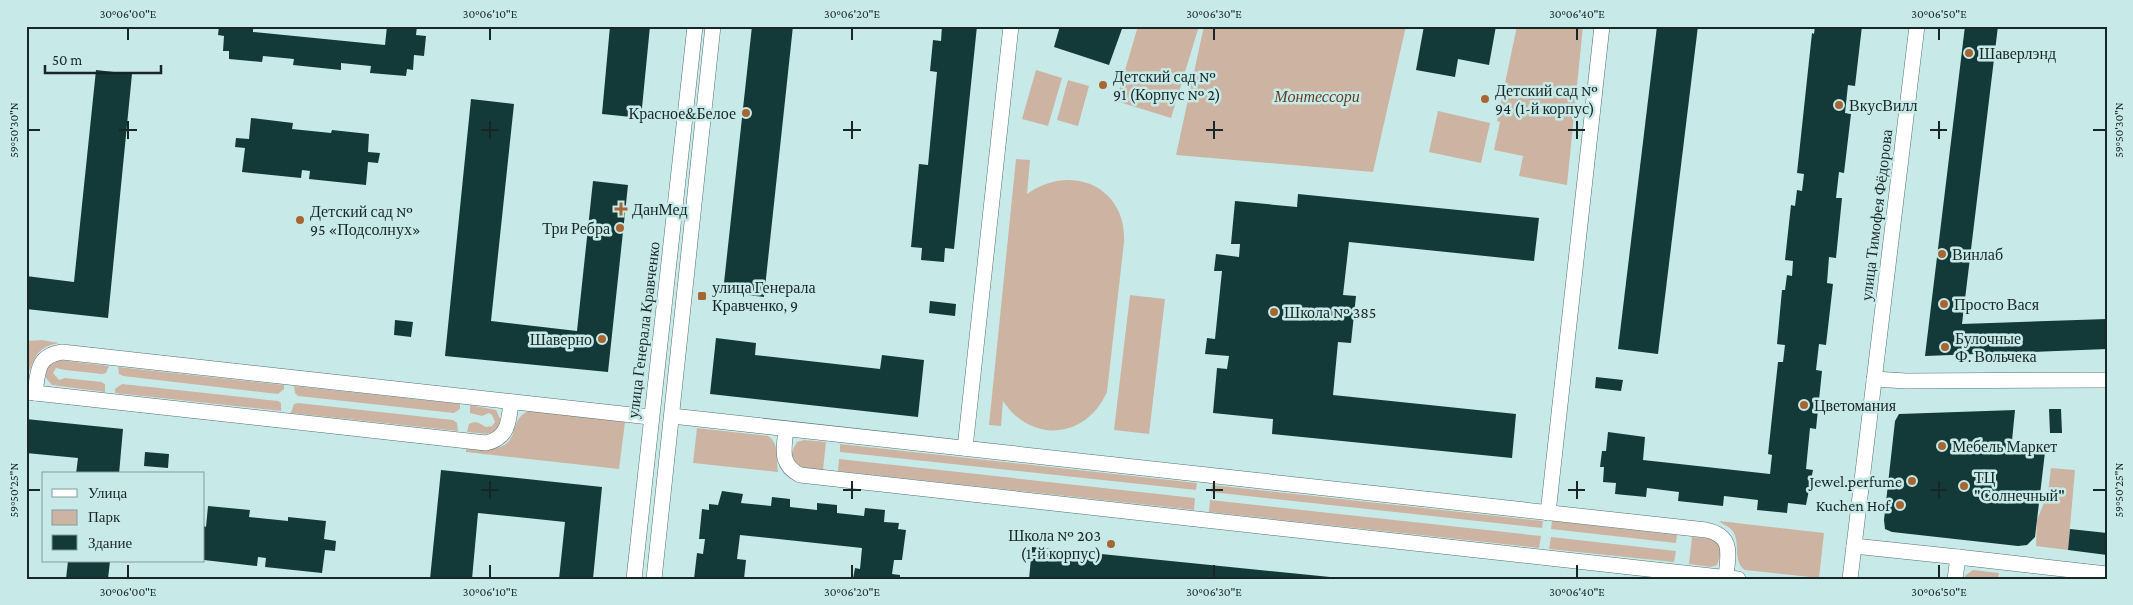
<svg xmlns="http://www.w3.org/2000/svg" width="2133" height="605" font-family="'Crimson Pro',serif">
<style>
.green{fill:#cdb4a2}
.building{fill:#133a39}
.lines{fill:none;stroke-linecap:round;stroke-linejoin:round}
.minor-casing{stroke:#527270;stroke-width:16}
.minor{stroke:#fff;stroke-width:15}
.ticks{fill:none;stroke:#192626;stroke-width:2}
.poi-dot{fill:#a76631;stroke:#c7eae9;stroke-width:2}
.labels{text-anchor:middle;stroke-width:5;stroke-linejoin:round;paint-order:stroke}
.poi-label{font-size:16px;fill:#192626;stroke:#c7eae9;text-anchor:start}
.park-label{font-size:16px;font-style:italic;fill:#673e1e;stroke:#c7eae9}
.street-label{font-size:16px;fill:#192626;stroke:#c7eae9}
.neatline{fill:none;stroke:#192626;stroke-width:2}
.ticks-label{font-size:12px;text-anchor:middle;fill:#192626}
</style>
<rect width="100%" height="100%" fill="#c7eae9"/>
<!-- green -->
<g class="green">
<polygon points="1138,26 1199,26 1171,118 1116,101"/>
<polygon points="1204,26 1406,26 1373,172 1176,155"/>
<polygon points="1517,26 1583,26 1567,185 1519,176 1523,156 1494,150 1500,122 1497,121"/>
<polygon points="1036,70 1062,78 1048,126 1022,119"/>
<polygon points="1068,80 1089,86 1078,126 1057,120"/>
<polygon points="1438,111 1490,123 1481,163 1429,152"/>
<path d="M 1016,159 L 1030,160 L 1027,194 C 1069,163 1127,185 1124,242 L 1107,392 C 1086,439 1031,444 1003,401 L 1001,426 L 989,425 Z"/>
<polygon points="1130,295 1165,299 1149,434 1114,430"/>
<path d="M 42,340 L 59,343 C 34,348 36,358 26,378 L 26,341 Z"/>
<path d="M 59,360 L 109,366 L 106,373 L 102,374 L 65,370 L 56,368 L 53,373 L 59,380 L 65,378 L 101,382 L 105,384 L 105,392 L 52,385 L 46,378 C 44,367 50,364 59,360 Z"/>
<polygon points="118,367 284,385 284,389 278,394 123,376 119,374"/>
<polygon points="122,384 278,401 281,403 281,411 115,393 115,389"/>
<polygon points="294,386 460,404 460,409 454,413 298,396 295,393"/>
<polygon points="298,403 453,420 457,423 458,431 291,413 294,404"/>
<path d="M 470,405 L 496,410 L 501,421 L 496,431 L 487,434 L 467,432 L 469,424 C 477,420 480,424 486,427 L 492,426 L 495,422 L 492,415 L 489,413 L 482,416 L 470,413 Z"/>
<path d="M 529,411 L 625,422 L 619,469 L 466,452 L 466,449 C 532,455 502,421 529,411 Z"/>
<path d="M 697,428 L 768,436 C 780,444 776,460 778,472 L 693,463 Z"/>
<path d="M 804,440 L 826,442 L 823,470 C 804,468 781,467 797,442 Z"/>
<polygon points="840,444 1197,483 1196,490 840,452"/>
<polygon points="839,459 1195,498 1194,510 838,471"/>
<polygon points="2051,468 2075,470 2068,550 2036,546 2037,520 2048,493"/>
<polygon points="1212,485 1543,521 1542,528 1211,492"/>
<polygon points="1210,500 1541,536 1539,548 1209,512"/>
<polygon points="1552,521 1677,535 1676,543 1551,529"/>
<path d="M 1719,521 L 1824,533 L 1819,578 L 1745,570 C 1733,562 1740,545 1734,533 C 1731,527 1723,525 1719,521 Z"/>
<polygon points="1551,537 1676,551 1674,562 1549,549"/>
<polygon points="1692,537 1713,539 1719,542 1722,550 1717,565 1711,567 1689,564"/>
<polygon points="1973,570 1999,573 1998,579 1964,579 1966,575"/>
</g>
<!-- building -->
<g class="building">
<polygon points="219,26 253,26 253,32 385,45 387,26 417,26 416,35 426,36 424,56 414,55 413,70 407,69 406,76 370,73 371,66 341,63 341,70 293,65 294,59 263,56 262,62 229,59 229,51 223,51 224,36 218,35"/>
<polygon points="610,26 650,26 641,118 602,114"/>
<polygon points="752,26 793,26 764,297 723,292"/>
<polygon points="942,26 977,26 954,249 945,248 944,262 921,260 922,248 911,247 919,164 928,165 937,72 930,71 933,40 941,41"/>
<polygon points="1060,26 1123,26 1109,65 1054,47"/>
<polygon points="1424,26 1496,26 1489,65 1458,59 1455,77 1416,70"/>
<polygon points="1657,26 1698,26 1658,354 1618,349"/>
<polygon points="1815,26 1862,26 1855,86 1848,85 1845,113 1851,114 1844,173 1839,172 1836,198 1842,198 1836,258 1829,257 1827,283 1833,284 1826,345 1819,344 1816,370 1822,371 1816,429 1810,428 1806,469 1813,470 1806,505 1788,503 1787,513 1757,510 1758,500 1724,496 1723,506 1678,501 1679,492 1647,488 1646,497 1615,494 1616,483 1603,482 1604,467 1600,467 1602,451 1606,451 1608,432 1645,437 1643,460 1770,474 1772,455 1768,454 1778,362 1783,362 1785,345 1777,344 1782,290 1785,290 1787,275 1792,276 1793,261 1785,260 1791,205 1795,206 1797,190 1802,191 1804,174 1797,173 1812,33 1814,34"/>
<polygon points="1965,26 1998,26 1962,324 2107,319 2107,349 1925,356"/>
<polygon points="96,70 132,74 108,318 26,309 26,276 74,282"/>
<polygon points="471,99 514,104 491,321 577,331 593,181 628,185 608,372 445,356"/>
<polygon points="251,118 293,123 292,129 331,133 332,130 369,134 368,152 380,153 378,163 368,162 366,185 309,179 310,171 302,170 301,178 242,172 245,148 235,147 236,138 249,139"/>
<polygon points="1298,194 1539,218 1534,261 1349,242 1343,295 1356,296 1351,343 1338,342 1333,395 1516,414 1512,458 1272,434 1273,419 1213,413 1217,368 1227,369 1229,356 1205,354 1207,338 1215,339 1222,271 1214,271 1216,254 1239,257 1240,244 1231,244 1235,201 1297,207"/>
<polygon points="930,301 956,304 955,316 929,313"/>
<polygon points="395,320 413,322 411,337 394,335"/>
<polygon points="716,338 756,343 755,355 880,369 882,355 924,360 918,417 710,394"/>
<polygon points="1596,377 1623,380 1621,391 1595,388"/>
<polygon points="2049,409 2061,409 2062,433 2050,433"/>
<polygon points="2015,410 2011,451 2045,452 2035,537 2027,545 2018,546 1892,532 1885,529 1884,520 1895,421 1899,414"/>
<polygon points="26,419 123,429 119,474 76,474 78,458 26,453"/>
<polygon points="145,452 169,454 168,468 144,466"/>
<polygon points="441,470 602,487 593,579 559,579 565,522 478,513 472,579 430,579"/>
<polygon points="722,491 743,494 741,503 771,506 772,497 790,499 790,507 817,510 817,503 837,505 837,513 864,516 865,508 885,510 884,522 899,523 898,529 906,530 902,560 894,560 892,574 900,575 900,579 853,579 855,568 860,569 862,548 740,535 737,559 746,560 744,579 694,579 697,553 703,554 705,539 699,539 702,509 709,510 709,504 718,505"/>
<polygon points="208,506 250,510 249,517 288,521 288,517 326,521 324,539 336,541 335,551 325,550 322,573 265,567 266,558 258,557 257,566 204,560 204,526 206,527"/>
<polygon points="2070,529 2107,533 2107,555 2068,550"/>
<polygon points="1032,547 1330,577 1330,579 1029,579"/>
<polygon points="68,561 110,561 108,579 66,579"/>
</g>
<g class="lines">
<defs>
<g id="minor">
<polyline points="1874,379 1906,381 2107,380"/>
<path d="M 26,392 L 486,443 C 508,438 509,422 511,402"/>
<path d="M 35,393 C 38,371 37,356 62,352 L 650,417"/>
<path d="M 672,416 L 1706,530 C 1734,536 1728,554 1726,577"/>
<path d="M 786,429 C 784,449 779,464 800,475 L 1738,579"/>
<polyline points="965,448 1011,26"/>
<polyline points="1548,513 1602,26"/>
<polyline points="1854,546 1958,557"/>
<polyline points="634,579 695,26"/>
<polyline points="654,579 713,26"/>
<polyline points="1850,579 1917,26"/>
<polyline points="1955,579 1958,557 2107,574"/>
</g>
</defs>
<!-- minor casing -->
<use href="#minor" class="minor-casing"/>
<!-- minor -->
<use href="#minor" class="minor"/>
</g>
<!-- ticks -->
<path class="ticks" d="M 128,28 L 128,40M 490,28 L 490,40M 852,28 L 852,40M 1214,28 L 1214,40M 1577,28 L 1577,40M 1939,28 L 1939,40M 128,121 L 128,139M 490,121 L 490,139M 852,121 L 852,139M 1214,121 L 1214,139M 1577,121 L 1577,139M 1939,121 L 1939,139M 28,130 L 40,130M 119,130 L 137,130M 481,130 L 499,130M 843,130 L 861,130M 1206,130 L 1223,130M 1568,130 L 1585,130M 1930,130 L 1947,130M 2093,130 L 2106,130M 490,481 L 490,499M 852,481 L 852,499M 1214,481 L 1214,499M 1577,481 L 1577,499M 1939,481 L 1939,499M 28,490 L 40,490M 481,490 L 499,490M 843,490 L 861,490M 1206,490 L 1223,490M 1568,490 L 1585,490M 1930,490 L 1947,490M 2093,490 L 2106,490M 128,565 L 128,578M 490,565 L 490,578M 852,565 L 852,578M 1214,565 L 1214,578M 1577,565 L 1577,578M 1939,565 L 1939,578"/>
<!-- markers -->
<g class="poi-dot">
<circle cx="1969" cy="53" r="5"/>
<circle cx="1103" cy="85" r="5"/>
<circle cx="1485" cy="99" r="5"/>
<circle cx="1839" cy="105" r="5"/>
<circle cx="746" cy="113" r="5"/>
<path d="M618.5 201.5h5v5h5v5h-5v5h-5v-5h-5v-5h5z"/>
<circle cx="300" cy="220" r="5"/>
<circle cx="620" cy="228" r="5"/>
<circle cx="1942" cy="254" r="5"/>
<rect x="697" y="291" width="10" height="10" rx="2.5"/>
<circle cx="1944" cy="304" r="5"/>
<circle cx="1274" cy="312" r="5"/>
<circle cx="602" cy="339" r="5"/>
<circle cx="1945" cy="347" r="5"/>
<circle cx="1804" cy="405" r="5"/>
<circle cx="1942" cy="446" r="5"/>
<circle cx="1912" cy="481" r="5"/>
<circle cx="1964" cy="486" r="5"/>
<circle cx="1900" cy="505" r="5"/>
<circle cx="1111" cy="544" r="5"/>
</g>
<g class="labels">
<!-- poi labels -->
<g class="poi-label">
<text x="1979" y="59">Шаверлэнд</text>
<text x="1113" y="82">Детский сад №<tspan x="1113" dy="18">91 (Корпус № 2)</tspan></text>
<text x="1495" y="96">Детский сад №<tspan x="1495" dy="18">94 (1-й корпус)</tspan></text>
<text x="1849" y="111">ВкусВилл</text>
<text x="736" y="119" text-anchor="end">Красное&amp;Белое</text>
<text x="632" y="215">ДанМед</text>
<text x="310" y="217">Детский сад №<tspan x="310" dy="18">95 «Подсолнух»</tspan></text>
<text x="610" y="234" text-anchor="end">Три Ребра</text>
<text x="1952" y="260">Винлаб</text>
<text x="712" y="293">улица Генерала<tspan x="712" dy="18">Кравченко, 9</tspan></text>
<text x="1954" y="310">Просто Вася</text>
<text x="1284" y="318">Школа № 385</text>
<text x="1955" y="344">Булочные<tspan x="1955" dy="18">Ф. Вольчека</tspan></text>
<text x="592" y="345" text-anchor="end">Шаверно</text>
<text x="1814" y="411">Цветомания</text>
<text x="1952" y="452">Мебель Маркет</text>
<text x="1974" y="483">ТЦ<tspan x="1974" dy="18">"Солнечный"</tspan></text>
<text x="1902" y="487" text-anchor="end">Jewel.perfume</text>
<text x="1890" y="511" text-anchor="end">Kuchen Hof</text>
<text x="1101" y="541" text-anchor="end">Школа № 203<tspan x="1101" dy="18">(1-й корпус)</tspan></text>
</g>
<!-- park labels -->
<g class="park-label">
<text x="1317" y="102">Монтессори</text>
</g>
<!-- street labels -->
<g class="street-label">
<text transform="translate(1876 215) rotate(-83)" y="6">улица Тимофея Фёдорова</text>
<text transform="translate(643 330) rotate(-83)" y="6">улица Генерала Кравченко</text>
</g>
</g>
<!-- border -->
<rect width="2133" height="605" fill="none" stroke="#c7eae9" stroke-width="55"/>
<!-- legend -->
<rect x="42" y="472" width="162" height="90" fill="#c7eae9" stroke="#819c9b"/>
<rect x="52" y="489" width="25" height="8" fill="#ffffff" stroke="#819c9b"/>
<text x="88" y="498" font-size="15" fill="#192626">Улица</text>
<rect x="52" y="510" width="25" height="15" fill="#cdb4a2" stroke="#819c9b"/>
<text x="88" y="522" font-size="15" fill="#192626">Парк</text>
<rect x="52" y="535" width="25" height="15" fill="#133a39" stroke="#819c9b"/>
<text x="88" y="548" font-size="15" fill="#192626">Здание</text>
<!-- scale -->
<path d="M45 65v8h116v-8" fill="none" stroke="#192626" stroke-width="2.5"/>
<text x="52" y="65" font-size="15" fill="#192626" stroke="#c7eae9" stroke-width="4" paint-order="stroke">50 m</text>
<rect x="28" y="28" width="2078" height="550" class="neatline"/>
<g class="ticks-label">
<text x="128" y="18">30°06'00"E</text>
<text x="490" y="18">30°06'10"E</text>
<text x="852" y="18">30°06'20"E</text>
<text x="1214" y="18">30°06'30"E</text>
<text x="1577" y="18">30°06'40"E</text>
<text x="1939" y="18">30°06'50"E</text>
<text transform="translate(14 130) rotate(-90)" y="4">59°50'30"N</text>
<text transform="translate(2119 130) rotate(-90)" y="4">59°50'30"N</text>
<text transform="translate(14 490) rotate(-90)" y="4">59°50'25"N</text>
<text transform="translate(2119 490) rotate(-90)" y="4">59°50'25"N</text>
<text x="128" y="596">30°06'00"E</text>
<text x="490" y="596">30°06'10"E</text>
<text x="852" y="596">30°06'20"E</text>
<text x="1214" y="596">30°06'30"E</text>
<text x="1577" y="596">30°06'40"E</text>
<text x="1939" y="596">30°06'50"E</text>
</g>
</svg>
